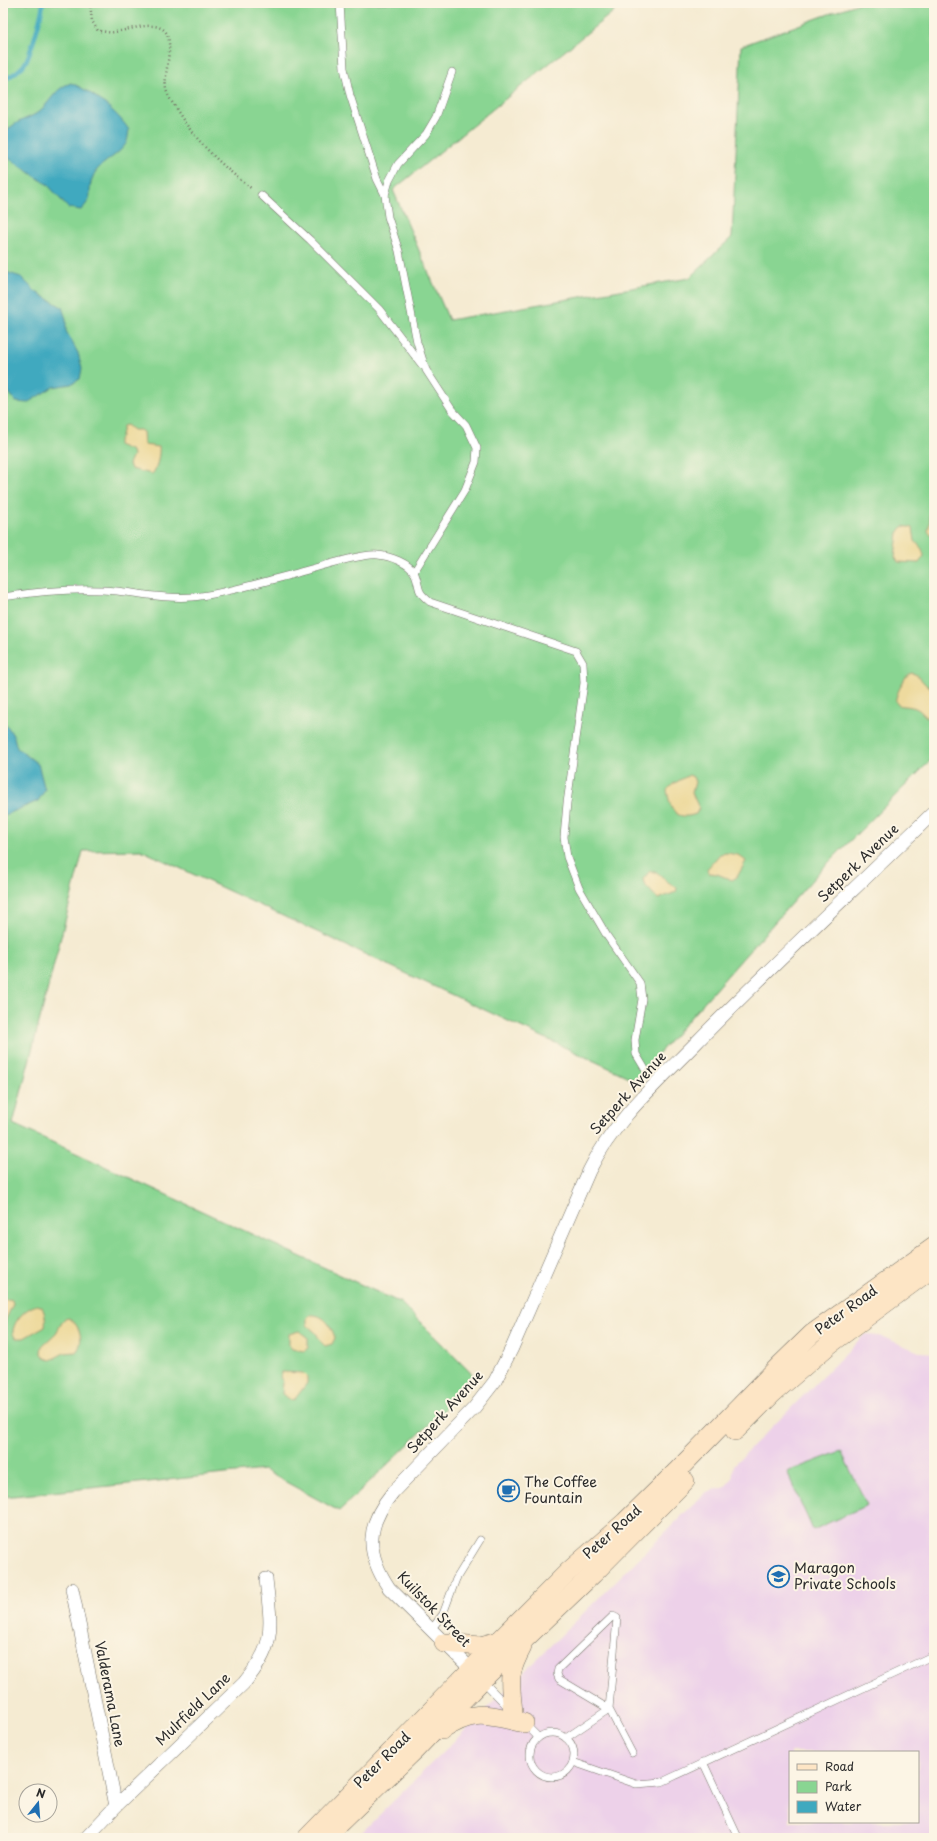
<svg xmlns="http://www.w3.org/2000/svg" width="937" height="1841" font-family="'Playpen Sans',sans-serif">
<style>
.built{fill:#edd1e9;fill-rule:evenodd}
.green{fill:#89d592;stroke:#5a805e}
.sand{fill:#eeda9e;stroke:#8c8264}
.water{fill:#3fa9bf;stroke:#356a75}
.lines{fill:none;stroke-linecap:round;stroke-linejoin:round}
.stream{stroke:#3fa9bf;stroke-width:4.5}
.lane-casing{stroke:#726e65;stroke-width:8}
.street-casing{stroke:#726e65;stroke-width:14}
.secondary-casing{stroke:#726e65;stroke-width:20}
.path{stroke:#726e65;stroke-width:2.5;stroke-dasharray:1 3;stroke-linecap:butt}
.lane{stroke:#fff;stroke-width:7}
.street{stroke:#fff;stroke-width:13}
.secondary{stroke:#fde5c5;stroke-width:19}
.labels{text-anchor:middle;stroke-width:4;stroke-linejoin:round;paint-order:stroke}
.street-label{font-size:14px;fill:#2b2b2b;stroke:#fcf5e5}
.poi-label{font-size:14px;fill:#2b2b2b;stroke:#fcf5e5;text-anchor:start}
</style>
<rect width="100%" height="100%" fill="#fcf5e5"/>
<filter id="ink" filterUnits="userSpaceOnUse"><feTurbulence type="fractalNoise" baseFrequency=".025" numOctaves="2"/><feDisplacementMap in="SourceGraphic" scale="8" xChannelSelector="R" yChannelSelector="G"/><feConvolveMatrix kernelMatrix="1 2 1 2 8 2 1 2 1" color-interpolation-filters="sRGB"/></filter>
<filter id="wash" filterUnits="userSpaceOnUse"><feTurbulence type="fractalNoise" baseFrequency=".012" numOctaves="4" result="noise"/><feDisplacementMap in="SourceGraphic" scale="16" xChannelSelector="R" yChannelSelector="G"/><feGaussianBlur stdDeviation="0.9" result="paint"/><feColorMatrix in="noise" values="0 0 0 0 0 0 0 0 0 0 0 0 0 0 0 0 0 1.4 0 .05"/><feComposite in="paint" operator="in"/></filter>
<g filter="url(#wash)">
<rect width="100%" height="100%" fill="#f5ebd2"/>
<!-- built -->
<path class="built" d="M 865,1334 L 883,1337 L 919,1352 L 934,1353 L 934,1838 L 356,1838 L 705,1493 L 714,1489 L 724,1488 L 732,1479 L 734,1465 ZM 790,1752 L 918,1752 L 918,1822 L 790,1822 Z"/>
<!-- green -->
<g class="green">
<polygon points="3,3 624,3 393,190 449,320 689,278 732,237 741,46 859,3 934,3 934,757 819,872 635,1080 141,850 83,851 13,1124 401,1303 474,1376 443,1411 339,1511 264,1470 3,1497"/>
<polygon points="841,1451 867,1505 813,1530 787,1472"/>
</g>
<!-- sand -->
<g class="sand">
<path d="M 127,425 L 133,430 L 140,430 L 143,432 L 144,445 L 159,447 C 160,453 157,470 152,474 L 131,469 L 129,464 L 133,455 L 132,451 L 118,445 L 118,442 L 121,436 L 123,426 Z"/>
<polygon points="934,510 934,539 928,531 930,520 929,515"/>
<polygon points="903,526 913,528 915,541 922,549 924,556 919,563 898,562 895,557 898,533"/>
<path d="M 912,673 C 923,676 921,686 934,688 L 934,720 C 927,720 924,714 919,710 C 907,701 885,715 902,684 C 905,679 906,674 912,673 Z"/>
<path d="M 689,775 L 693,777 L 695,782 L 692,793 L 699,808 L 696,814 C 674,822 670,807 667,790 L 673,784 Z"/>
<polygon points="727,853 738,855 746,861 737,877 732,880 717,874 708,873 707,869 720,854"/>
<path d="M 650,871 C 660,872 661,877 668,882 C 671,884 674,885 677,888 L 676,892 L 658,899 L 644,884 L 643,879 Z"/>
<polygon points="9,1299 12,1300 13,1304 5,1321 3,1333 3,1300"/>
<path d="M 38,1305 L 42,1307 C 45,1314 46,1319 45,1326 L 24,1338 L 16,1338 L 13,1334 C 12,1322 26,1307 38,1305 Z"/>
<path d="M 310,1315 C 324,1314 331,1325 335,1338 L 332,1344 L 325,1346 L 321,1342 L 316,1333 L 307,1325 L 307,1318 Z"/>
<path d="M 69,1318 C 80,1325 85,1342 76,1352 L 64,1353 L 51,1360 L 45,1358 L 41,1352 L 42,1346 L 56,1333 L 64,1319 Z"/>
<polygon points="299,1331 308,1338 308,1348 304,1351 292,1349 289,1345 289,1334"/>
<polygon points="282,1372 303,1373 307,1377 307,1383 295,1399 291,1400 282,1394 283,1382 280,1377"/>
</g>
<!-- water -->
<g class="water">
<path d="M 71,83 C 91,91 118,112 129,130 C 128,135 128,142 125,145 C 116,158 97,163 92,179 C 87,193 95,196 81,210 L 68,208 L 48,185 L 4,155 C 2,147 3,138 7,131 C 13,122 28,119 37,113 C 51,103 54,88 71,83 Z"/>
<polygon points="3,271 21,277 36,292 62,307 66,319 66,331 78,353 82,368 80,379 71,384 53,387 27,403 16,402 8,391 5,357 3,350"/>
<polygon points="3,724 8,727 14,737 17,748 38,764 45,790 38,801 3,816"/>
</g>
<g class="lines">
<!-- stream -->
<path class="stream" d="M 3,80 C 10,77 18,71 23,66 C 30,58 42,14 43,3"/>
</g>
</g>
<g filter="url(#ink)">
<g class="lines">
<defs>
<g id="lane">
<polyline points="340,3 344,68 350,95 377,179 385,195"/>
<polyline points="261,195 310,240 379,309 422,365"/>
<polyline points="414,572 465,490 476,462 477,448 466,425 452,410 426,370 417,342 399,251 388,217 385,195 389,181 398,164 426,134 436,117 452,72"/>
<path d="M 3,597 C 41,591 79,588 117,591 C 143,594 167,599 193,597 C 225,594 258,583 290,575 C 309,570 361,553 378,555 C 389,556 410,563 415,574 C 421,589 415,590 430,602 L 576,651 L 583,663 L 584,683 L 567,803 L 564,837 L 567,857 L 579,888 L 607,936 L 640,983 L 642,999 L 635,1040 L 636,1054 L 645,1069"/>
<polyline points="431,1630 443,1614 456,1579 480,1540"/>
<polyline points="482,1680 508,1707"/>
<polyline points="609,1709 617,1618 613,1616 558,1669 557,1674 559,1679 609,1709 632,1753"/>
<polyline points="524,1723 538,1737"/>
<circle cx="552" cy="1755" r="22"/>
<polyline points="566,1738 609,1709"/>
<polyline points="573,1762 636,1784 662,1782 934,1655"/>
<polyline points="703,1762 738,1837"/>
</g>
<g id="street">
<polyline points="72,1589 116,1806"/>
<path d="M 477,1675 L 389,1588 C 365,1552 366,1525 393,1492 L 474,1408 L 495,1381 L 512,1348 L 589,1171 C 614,1120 658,1082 697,1042 C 774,963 855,889 934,812"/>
<path d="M 86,1838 L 116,1806 L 244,1683 C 277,1644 271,1626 266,1579"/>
</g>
<g id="secondary">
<polyline points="735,1431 772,1394 830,1344 934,1267"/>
<polyline points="444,1643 481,1646 499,1641"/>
<path d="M 513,1712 C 510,1680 507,1675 522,1647"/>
<path d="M 442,1730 C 475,1708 487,1715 524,1723"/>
<polyline points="307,1838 499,1641 568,1572 625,1522 676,1472 780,1365 812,1334 934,1247"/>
<polyline points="324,1838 415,1750 482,1680 593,1574 685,1481"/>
</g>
</defs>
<!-- lane casing -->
<use href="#lane" class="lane-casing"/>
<!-- street casing -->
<use href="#street" class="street-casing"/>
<!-- secondary casing -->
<use href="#secondary" class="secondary-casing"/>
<!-- path -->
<path class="path" d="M 90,3 L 92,21 L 98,31 C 103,31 109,33 114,32 C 127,31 152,20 164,30 C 176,41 163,74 166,89 C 167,94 171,101 174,105 C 193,139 222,166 252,189"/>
<!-- lane -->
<use href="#lane" class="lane"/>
<!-- street -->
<use href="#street" class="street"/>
<!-- secondary -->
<use href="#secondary" class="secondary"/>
</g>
</g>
<!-- icons -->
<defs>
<symbol id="cafe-ring" viewBox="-11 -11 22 22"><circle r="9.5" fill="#fcf5e5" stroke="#1f6fb2" stroke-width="1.5"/><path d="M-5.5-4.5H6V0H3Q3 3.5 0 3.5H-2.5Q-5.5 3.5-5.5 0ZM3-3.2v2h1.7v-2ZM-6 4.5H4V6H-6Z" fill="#1f6fb2"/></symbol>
<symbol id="school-ring" viewBox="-11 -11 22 22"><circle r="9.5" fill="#fcf5e5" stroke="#1f6fb2" stroke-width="1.5"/><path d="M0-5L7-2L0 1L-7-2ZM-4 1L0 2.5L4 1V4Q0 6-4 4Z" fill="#1f6fb2"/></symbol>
</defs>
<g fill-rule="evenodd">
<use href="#cafe-ring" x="496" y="1478" width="25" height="25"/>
<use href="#school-ring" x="766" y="1564" width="25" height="25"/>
</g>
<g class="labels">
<!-- street labels -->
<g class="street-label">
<text transform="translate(858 863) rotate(-44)" y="5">Setperk Avenue</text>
<text transform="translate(628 1093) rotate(-48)" y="5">Setperk Avenue</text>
<text transform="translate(846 1310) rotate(-36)" y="5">Peter Road</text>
<text transform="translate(445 1412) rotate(-48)" y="5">Setperk Avenue</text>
<text transform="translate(612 1532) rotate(-42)" y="5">Peter Road</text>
<text transform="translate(434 1609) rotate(46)" y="5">Kuilstok Street</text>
<text transform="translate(110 1694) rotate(79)" y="5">Valderama Lane</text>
<text transform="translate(193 1709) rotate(-44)" y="5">Mulrfield Lane</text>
<text transform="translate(382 1760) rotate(-45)" y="5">Peter Road</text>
</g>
<!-- poi labels -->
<g class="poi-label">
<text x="524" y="1487">The Coffee<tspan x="524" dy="16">Fountain</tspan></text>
<text x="794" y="1573">Maragon<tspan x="794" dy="16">Private Schools</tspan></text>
</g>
</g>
<!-- margin -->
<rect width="937" height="1841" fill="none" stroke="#fcf5e5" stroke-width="16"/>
<!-- legend -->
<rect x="789" y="1751" width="130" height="72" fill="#fcf5e5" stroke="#a8a49b"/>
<rect x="797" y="1764" width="20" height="6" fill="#fde5c5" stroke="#a8a49b"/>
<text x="825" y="1771" font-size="12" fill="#2b2b2b">Road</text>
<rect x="797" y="1781" width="20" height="12" fill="#89d592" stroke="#a8a49b"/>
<text x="825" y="1791" font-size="12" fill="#2b2b2b">Park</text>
<rect x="797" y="1801" width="20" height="12" fill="#3fa9bf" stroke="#a8a49b"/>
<text x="825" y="1811" font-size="12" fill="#2b2b2b">Water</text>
<!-- north arrow -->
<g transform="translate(38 1803) rotate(17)"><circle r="19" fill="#fcf5e5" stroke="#a8a49b"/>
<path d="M0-3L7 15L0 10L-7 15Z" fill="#1f6fb2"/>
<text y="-6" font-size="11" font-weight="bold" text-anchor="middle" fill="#2b2b2b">N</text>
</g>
</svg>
